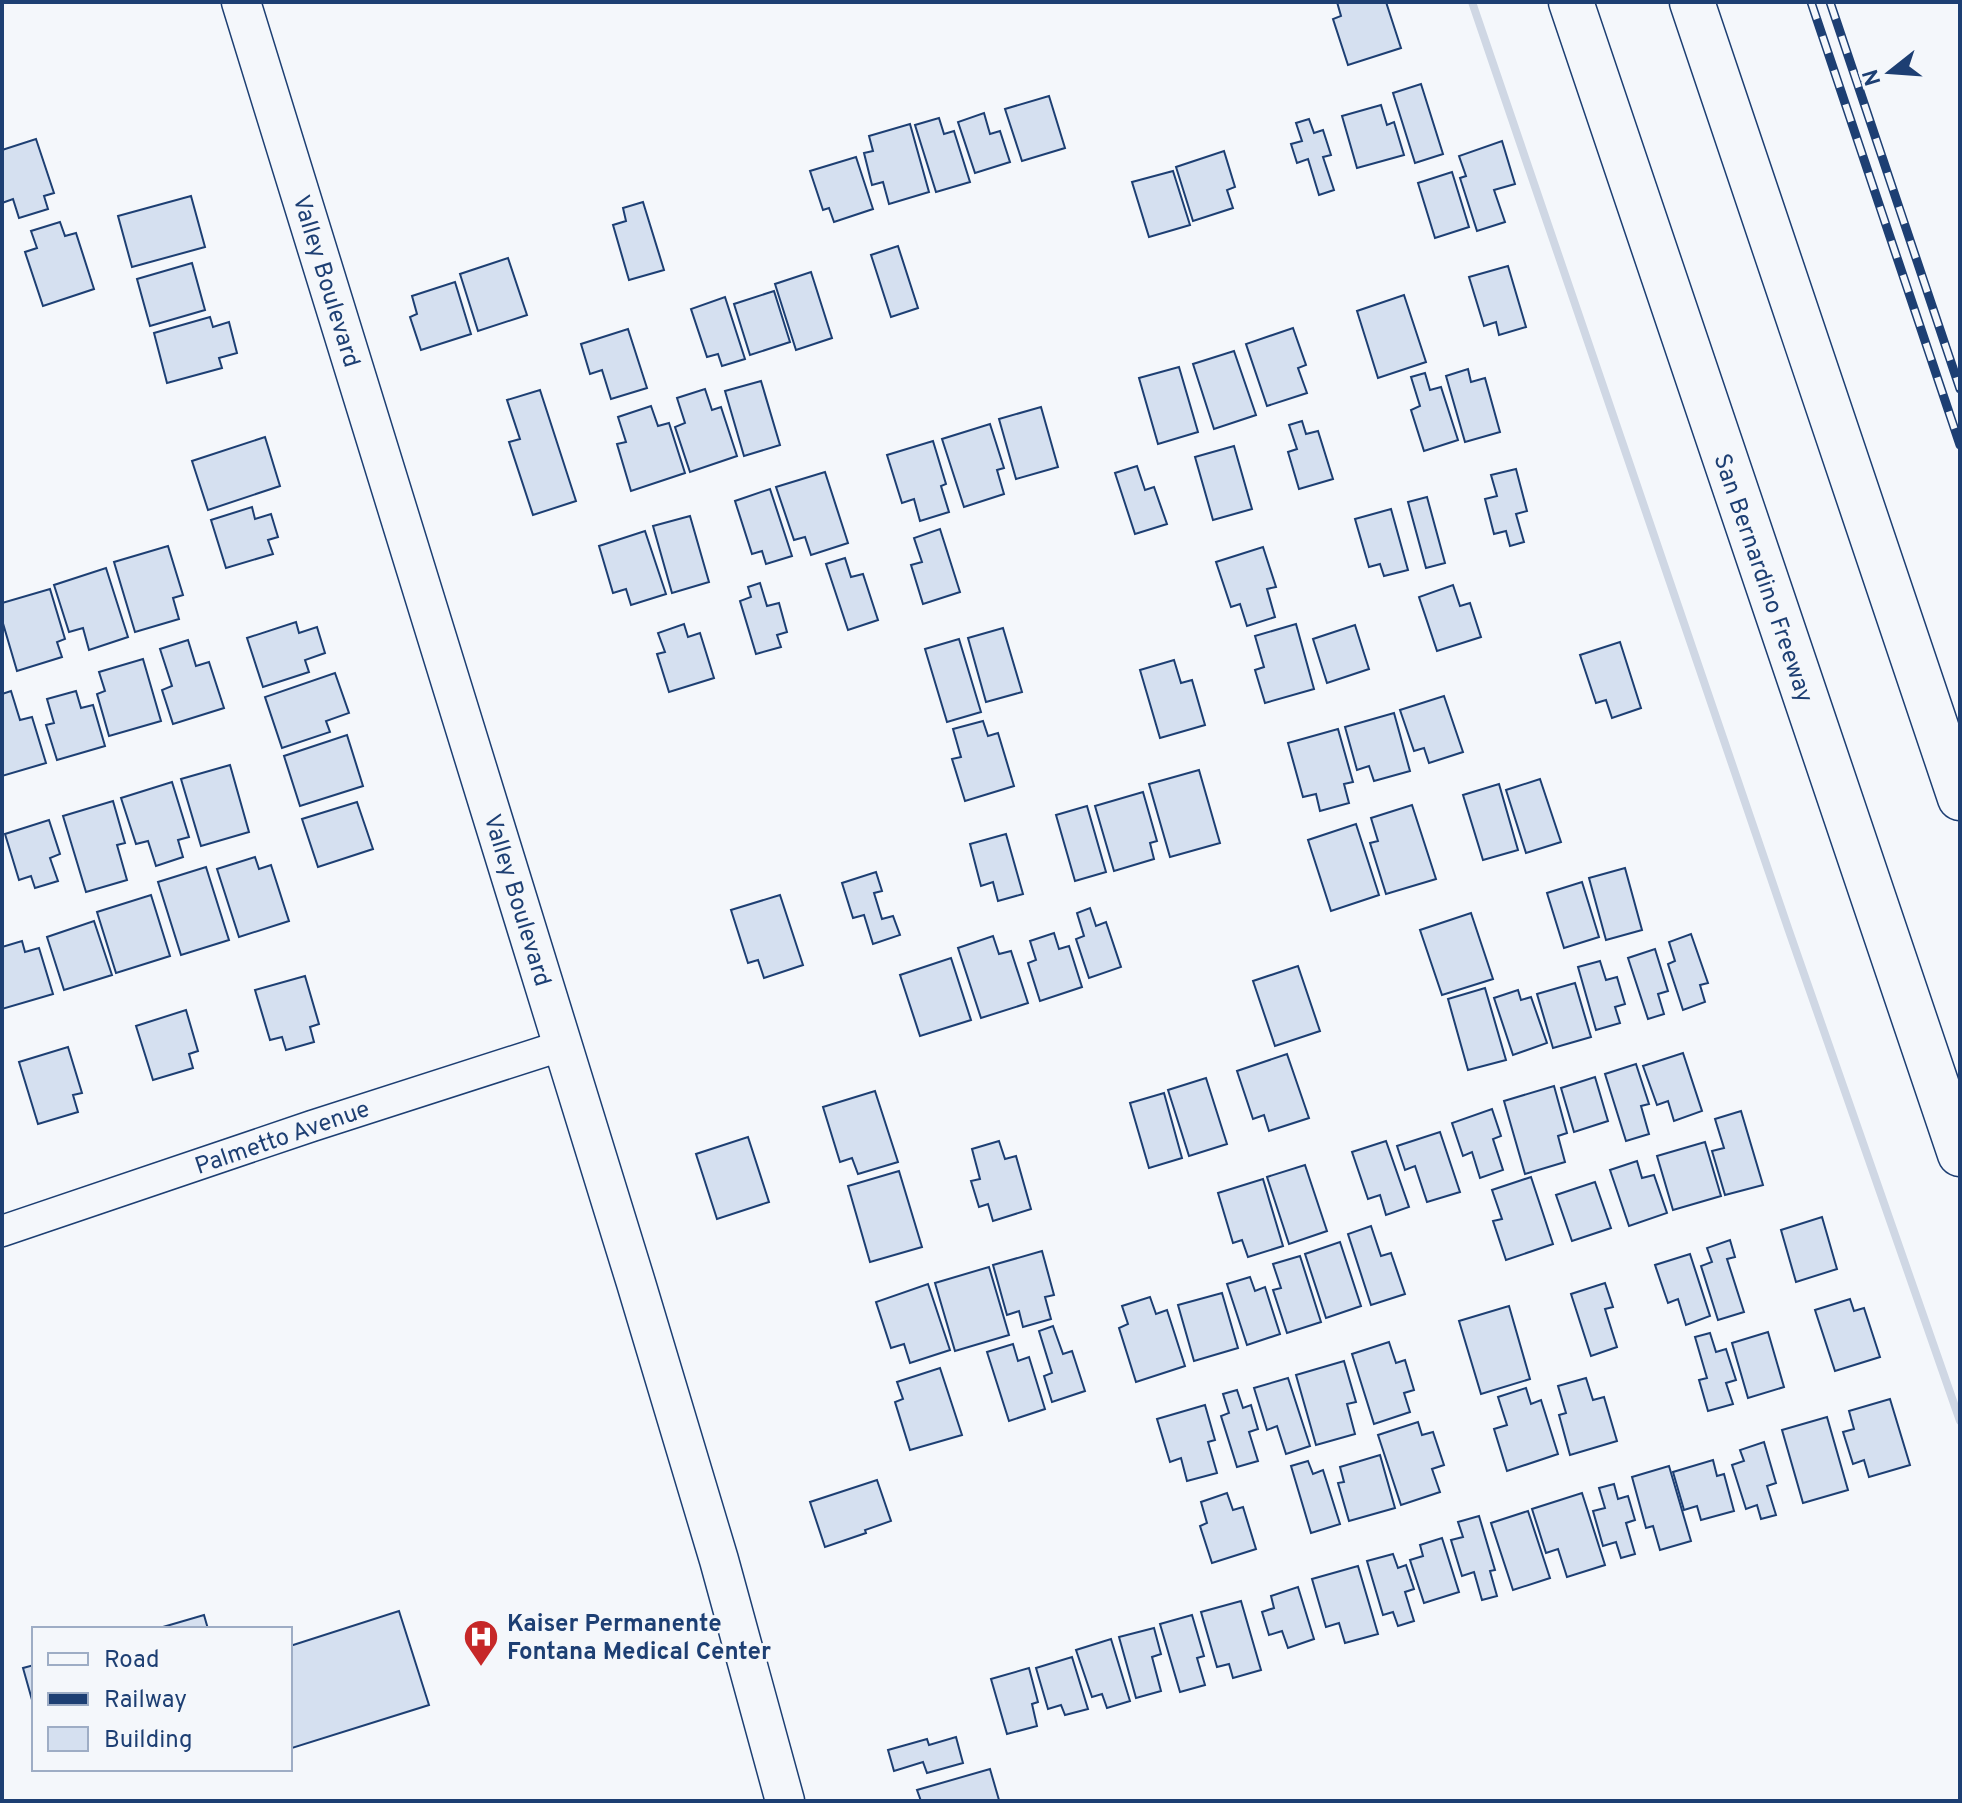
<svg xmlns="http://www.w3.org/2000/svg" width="1962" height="1803" font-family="Overpass,sans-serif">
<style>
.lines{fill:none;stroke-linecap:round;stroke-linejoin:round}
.stream{stroke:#cfd7e4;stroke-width:8}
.building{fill:#d5e0f0;stroke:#1d3f73;stroke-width:2}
.tertiary-casing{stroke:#1d3f73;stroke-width:33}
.primary-casing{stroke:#1d3f73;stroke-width:41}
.motorway-casing{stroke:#1d3f73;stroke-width:47}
.tertiary{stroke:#f4f7fb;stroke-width:30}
.primary{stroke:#f4f7fb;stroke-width:38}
.motorway{stroke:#f4f7fb;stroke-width:44}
.rail-casing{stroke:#1d3f73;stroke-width:9}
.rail{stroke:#f4f7fb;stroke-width:6;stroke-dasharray:18;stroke-linecap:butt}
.labels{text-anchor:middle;stroke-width:6;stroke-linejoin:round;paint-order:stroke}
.street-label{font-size:24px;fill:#1d3f73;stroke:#f4f7fb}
.poi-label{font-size:24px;font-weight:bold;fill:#1d3f73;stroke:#f4f7fb;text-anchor:start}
</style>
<rect width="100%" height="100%" fill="#f4f7fb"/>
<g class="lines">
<!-- stream -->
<polyline class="stream" points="1472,2 1789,931 1960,1421"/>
</g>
<!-- building -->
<g class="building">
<polygon points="1337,2 1386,2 1401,48 1348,65 1333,19 1341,16"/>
<polygon points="1421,84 1443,154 1415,163 1393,93"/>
<polygon points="1049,96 1065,148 1022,161 1005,109"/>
<polygon points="1381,105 1387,125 1394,122 1404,155 1357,168 1342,116"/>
<polygon points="984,113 990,134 1000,131 1010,162 975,173 958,122"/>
<polygon points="939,118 944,134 954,131 970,182 936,192 915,125"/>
<polygon points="1309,119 1314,133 1323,130 1331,155 1323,157 1334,190 1319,195 1308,159 1297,163 1291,144 1302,141 1296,123"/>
<polygon points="910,124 929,192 889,204 883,182 872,185 864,153 873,151 869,136"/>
<polygon points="36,139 54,193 44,196 48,209 19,218 13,199 2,203 2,150"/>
<polygon points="1502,141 1515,184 1494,190 1505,222 1477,231 1460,178 1466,176 1459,156"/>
<polygon points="1224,151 1235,187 1227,190 1233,208 1193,221 1176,167"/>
<polygon points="856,157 873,209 834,222 829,208 823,210 810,171"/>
<polygon points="1173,171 1190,225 1149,237 1132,182"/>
<polygon points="1452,172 1469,227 1435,238 1418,183"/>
<polygon points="191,196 205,247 132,267 118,216"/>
<polygon points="643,202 664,270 629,280 613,225 626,221 623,208"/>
<polygon points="60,222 65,236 76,233 94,289 43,306 25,252 37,248 31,231"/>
<polygon points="898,246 918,308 891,317 871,255"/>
<polygon points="508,258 527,315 478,331 460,274"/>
<polygon points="192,263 205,310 150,326 137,279"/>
<polygon points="1508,266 1526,327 1499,335 1496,322 1484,326 1469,277"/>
<polygon points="811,272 832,338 796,350 775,284"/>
<polygon points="455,282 471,334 421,350 410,317 417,314 412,296"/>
<polygon points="774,291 790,342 750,355 734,304"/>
<polygon points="1404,295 1426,362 1378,378 1357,311"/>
<polygon points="725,297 745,359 722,366 718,354 707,357 691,309"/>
<polygon points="210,317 213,327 229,322 237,353 219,358 222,368 167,383 154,333"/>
<polygon points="1293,328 1306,365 1298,368 1307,393 1267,406 1246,344"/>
<polygon points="628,329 647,388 611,399 602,370 590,374 581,344"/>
<polygon points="1234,351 1256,415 1214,429 1193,364"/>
<polygon points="1179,367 1198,432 1158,444 1139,378"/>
<polygon points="1468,369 1471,382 1485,378 1500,432 1465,442 1446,376"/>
<polygon points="1425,373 1430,390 1441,387 1458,440 1424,451 1411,410 1420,406 1411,377"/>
<polygon points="761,381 780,445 744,456 725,391"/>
<polygon points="705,389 712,410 721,407 737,456 690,472 675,427 685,423 677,398"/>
<polygon points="540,390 576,501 533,515 509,442 520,439 507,400"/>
<polygon points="651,406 658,426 669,423 685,473 631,491 617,444 626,442 618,417"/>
<polygon points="1041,407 1058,467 1016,479 999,419"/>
<polygon points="1302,421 1306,434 1318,431 1333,479 1299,489 1288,452 1297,449 1289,425"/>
<polygon points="990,424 1004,468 997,470 1004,494 964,507 942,439"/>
<polygon points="265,437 280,486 208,510 192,461"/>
<polygon points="933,441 946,484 941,486 949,512 920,521 914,499 902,503 887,455"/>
<polygon points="1234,446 1252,509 1213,520 1195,457"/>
<polygon points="1137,466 1145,490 1154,487 1167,524 1135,534 1115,473"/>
<polygon points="1516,469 1527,511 1516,514 1524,542 1510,546 1506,531 1494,534 1485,499 1497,496 1491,475"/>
<polygon points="825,472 848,543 811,555 805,537 794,540 776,487"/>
<polygon points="770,489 792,556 766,564 762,551 752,554 735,501"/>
<polygon points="1427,497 1445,563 1426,568 1408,502"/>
<polygon points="252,507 255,519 271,514 278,537 268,540 273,554 226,568 211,520"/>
<polygon points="1391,509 1408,570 1384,576 1380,564 1369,567 1355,519"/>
<polygon points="690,516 709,582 672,593 653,526"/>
<polygon points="940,529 960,592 923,604 911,565 922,562 914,538"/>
<polygon points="645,531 666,594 631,605 626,589 613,593 599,546"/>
<polygon points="168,546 183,595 173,598 179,619 135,632 114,562"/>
<polygon points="1263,547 1276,587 1267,589 1275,617 1247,626 1240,604 1231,607 1216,562"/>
<polygon points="845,558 851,577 863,574 878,620 848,630 826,564"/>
<polygon points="106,568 128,637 89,650 83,628 69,632 54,585"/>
<polygon points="760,583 767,606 779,603 787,632 777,635 781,647 756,654 740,601 751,597 748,587"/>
<polygon points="1453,585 1460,606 1470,603 1481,637 1437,651 1419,597"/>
<polygon points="50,589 65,639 57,642 62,657 17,671 2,620 2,603"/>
<polygon points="296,622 299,633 317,627 325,653 305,660 309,672 263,687 247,638"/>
<polygon points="684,624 688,637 700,633 714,678 669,692 657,654 665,652 658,633"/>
<polygon points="1296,624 1314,689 1265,703 1255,670 1264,667 1255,636"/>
<polygon points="1355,625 1369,669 1327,683 1313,639"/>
<polygon points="1003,628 1022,692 986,702 968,638"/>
<polygon points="959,639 981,712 947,722 925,649"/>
<polygon points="188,640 196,666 209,662 224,708 173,724 162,690 172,686 160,649"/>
<polygon points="1620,642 1641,708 1612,718 1606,700 1596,703 1580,655"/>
<polygon points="143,659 161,721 109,736 97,694 105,691 99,672"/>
<polygon points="1174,660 1181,683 1192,680 1205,725 1160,738 1140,670"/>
<polygon points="335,673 349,713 326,721 330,732 282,748 265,697"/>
<polygon points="11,691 20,720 32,717 46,763 2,776 2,694"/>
<polygon points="76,691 81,708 93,705 105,746 57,760 46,725 54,723 47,699"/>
<polygon points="1444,696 1463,752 1429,763 1424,748 1414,751 1400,710"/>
<polygon points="1394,713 1410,771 1374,781 1369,766 1357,770 1345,727"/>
<polygon points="983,721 988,736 998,733 1014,786 965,801 952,759 961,757 953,729"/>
<polygon points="1338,729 1353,782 1344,784 1349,803 1320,811 1316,794 1303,797 1288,743"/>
<polygon points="347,735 363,786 300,806 284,756"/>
<polygon points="230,765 249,832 201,846 181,779"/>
<polygon points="1199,770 1220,843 1170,857 1149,784"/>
<polygon points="1540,779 1561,842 1526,853 1506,790"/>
<polygon points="172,782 189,837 178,840 183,857 156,866 148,841 136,844 121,798"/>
<polygon points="1499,784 1518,850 1483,860 1463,795"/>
<polygon points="1143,792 1157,841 1150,843 1154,859 1114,871 1095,806"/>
<polygon points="113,801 125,843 117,845 127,880 86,892 63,816"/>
<polygon points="357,802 373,849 318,867 302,819"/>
<polygon points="1412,805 1436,879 1386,894 1370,843 1378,841 1371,818"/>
<polygon points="1087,806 1106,872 1075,881 1056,815"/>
<polygon points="49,820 60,854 50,858 58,881 35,888 31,876 19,880 5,834"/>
<polygon points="1356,824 1379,895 1331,911 1308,840"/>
<polygon points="1006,834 1023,894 998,901 993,882 981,886 970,844"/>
<polygon points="255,857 259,869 271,865 289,921 239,937 217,869"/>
<polygon points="206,867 229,940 181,955 158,882"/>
<polygon points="1625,868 1642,930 1606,940 1589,878"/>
<polygon points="876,872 882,891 874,893 882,919 893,916 900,935 873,944 864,915 853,918 842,883"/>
<polygon points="1582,882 1599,937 1564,948 1547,893"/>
<polygon points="151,895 170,956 116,973 97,912"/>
<polygon points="780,895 803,965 764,978 758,960 748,963 731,910"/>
<polygon points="1090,908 1096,926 1106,922 1121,967 1089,978 1076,939 1084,936 1077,913"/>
<polygon points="1471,913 1493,979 1442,995 1420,930"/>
<polygon points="94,921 112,975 64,990 47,937"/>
<polygon points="1054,933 1059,949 1069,946 1082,987 1040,1001 1028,963 1036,960 1030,941"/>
<polygon points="1691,934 1708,983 1700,985 1705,1002 1683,1010 1668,964 1675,961 1669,942"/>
<polygon points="993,936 999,954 1011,951 1028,1003 981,1018 958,948"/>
<polygon points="22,941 25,952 39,948 53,994 2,1009 2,947"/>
<polygon points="1655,949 1668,991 1658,994 1664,1014 1648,1019 1628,958"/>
<polygon points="951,958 971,1020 920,1036 900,975"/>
<polygon points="1600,961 1606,980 1617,977 1625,1004 1615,1007 1620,1023 1596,1030 1578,967"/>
<polygon points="1298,966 1320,1031 1275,1046 1253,981"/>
<polygon points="305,976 319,1024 310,1027 314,1042 286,1050 282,1037 270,1040 255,990"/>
<polygon points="1575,983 1591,1037 1553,1048 1537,994"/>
<polygon points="1485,988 1506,1060 1468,1070 1448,999"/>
<polygon points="1518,990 1521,1000 1531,997 1547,1043 1513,1055 1494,998"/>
<polygon points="186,1010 198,1051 189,1054 193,1068 153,1080 136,1026"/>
<polygon points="68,1047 82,1093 73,1095 78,1112 38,1124 19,1062"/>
<polygon points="1683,1053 1702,1111 1674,1121 1668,1101 1657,1105 1643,1066"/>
<polygon points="1287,1054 1309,1118 1269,1131 1264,1115 1253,1119 1237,1071"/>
<polygon points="1636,1064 1649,1104 1641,1106 1649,1134 1626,1141 1605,1074"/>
<polygon points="1595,1077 1608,1121 1574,1132 1561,1088"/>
<polygon points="1206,1078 1227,1144 1189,1156 1168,1090"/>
<polygon points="1554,1086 1567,1133 1558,1136 1565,1162 1525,1174 1504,1101"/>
<polygon points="875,1091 898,1162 858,1174 852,1158 840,1162 823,1107"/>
<polygon points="1164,1093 1182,1158 1149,1168 1130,1103"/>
<polygon points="1492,1109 1501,1136 1493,1139 1503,1170 1480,1178 1472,1152 1463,1156 1452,1123"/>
<polygon points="1741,1111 1763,1185 1725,1195 1712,1151 1724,1148 1715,1119"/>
<polygon points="1440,1132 1460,1192 1427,1202 1415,1166 1405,1170 1397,1146"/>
<polygon points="748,1137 769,1202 717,1219 696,1154"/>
<polygon points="999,1141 1005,1159 1016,1156 1031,1209 993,1221 988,1204 979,1207 971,1181 980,1179 972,1149"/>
<polygon points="1386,1141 1409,1207 1386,1215 1380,1195 1368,1199 1352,1152"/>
<polygon points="1705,1142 1721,1196 1673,1210 1657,1156"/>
<polygon points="1637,1161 1642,1178 1654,1175 1667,1213 1629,1226 1610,1170"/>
<polygon points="1305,1165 1327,1231 1289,1244 1267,1177"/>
<polygon points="899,1171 922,1247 870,1262 848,1186"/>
<polygon points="1531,1177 1553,1244 1506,1260 1493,1221 1502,1219 1492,1190"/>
<polygon points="1263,1179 1283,1246 1248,1257 1242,1240 1233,1243 1218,1193"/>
<polygon points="1595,1182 1611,1228 1572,1241 1556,1195"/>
<polygon points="1822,1217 1837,1269 1796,1282 1781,1230"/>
<polygon points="1371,1226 1381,1256 1391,1253 1405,1294 1371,1305 1348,1234"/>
<polygon points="1730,1240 1735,1257 1727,1259 1744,1312 1718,1320 1701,1266 1712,1262 1707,1248"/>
<polygon points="1340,1242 1361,1306 1326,1318 1305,1254"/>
<polygon points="1042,1251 1054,1295 1045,1297 1051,1319 1023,1327 1019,1311 1007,1315 993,1265"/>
<polygon points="1690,1254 1710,1316 1686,1325 1678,1299 1668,1303 1655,1265"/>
<polygon points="1300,1256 1321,1322 1287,1333 1273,1290 1281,1288 1273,1264"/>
<polygon points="989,1267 1009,1335 955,1351 935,1283"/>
<polygon points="1250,1277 1255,1291 1265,1287 1280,1334 1247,1345 1227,1284"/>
<polygon points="1605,1283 1613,1307 1605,1309 1617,1347 1591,1356 1571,1294"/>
<polygon points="928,1284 950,1350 910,1363 904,1344 891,1348 876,1302"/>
<polygon points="1222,1293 1238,1348 1194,1361 1178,1305"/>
<polygon points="1150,1297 1156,1314 1167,1310 1185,1366 1136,1382 1119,1328 1128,1324 1122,1306"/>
<polygon points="1850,1299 1854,1311 1864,1308 1880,1357 1835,1371 1815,1310"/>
<polygon points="1509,1306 1530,1379 1481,1394 1459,1321"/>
<polygon points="1053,1326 1063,1354 1072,1351 1085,1391 1052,1402 1044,1376 1052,1373 1039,1331"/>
<polygon points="1768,1332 1784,1387 1748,1398 1732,1343"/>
<polygon points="1710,1333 1716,1352 1726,1349 1736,1380 1726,1383 1733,1404 1708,1411 1699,1380 1707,1378 1695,1337"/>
<polygon points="1389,1342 1396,1363 1405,1360 1414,1390 1404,1393 1410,1412 1374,1424 1352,1354"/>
<polygon points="1013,1344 1018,1361 1029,1357 1045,1409 1009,1421 987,1352"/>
<polygon points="1344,1361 1356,1402 1347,1404 1355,1434 1316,1445 1296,1375"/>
<polygon points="940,1368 962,1435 910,1450 895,1402 903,1399 897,1382"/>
<polygon points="1288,1378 1310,1446 1286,1454 1277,1426 1267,1430 1254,1388"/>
<polygon points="1586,1378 1593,1400 1604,1397 1617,1441 1570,1455 1559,1415 1566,1413 1558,1386"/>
<polygon points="1526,1388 1531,1404 1541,1400 1558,1454 1507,1471 1494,1429 1507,1425 1498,1397"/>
<polygon points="1237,1390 1243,1408 1251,1405 1258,1429 1249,1432 1258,1461 1237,1467 1221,1416 1229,1413 1223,1394"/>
<polygon points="1890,1399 1910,1465 1869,1477 1864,1460 1853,1464 1843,1432 1854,1429 1849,1411"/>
<polygon points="1205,1405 1215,1440 1208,1442 1217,1473 1187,1481 1181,1458 1170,1462 1157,1419"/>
<polygon points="1827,1417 1848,1490 1803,1503 1782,1430"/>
<polygon points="1418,1422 1422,1435 1433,1432 1444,1465 1432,1469 1440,1492 1401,1505 1378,1435"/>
<polygon points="1764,1442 1776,1483 1767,1486 1776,1515 1761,1519 1757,1505 1746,1509 1732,1465 1744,1461 1740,1450"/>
<polygon points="1380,1455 1395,1508 1349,1521 1338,1483 1344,1482 1340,1467"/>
<polygon points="1713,1460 1717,1476 1724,1474 1734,1511 1701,1520 1697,1506 1684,1510 1673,1472"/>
<polygon points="1308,1461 1313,1474 1323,1470 1340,1524 1311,1533 1291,1466"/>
<polygon points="1669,1466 1691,1541 1660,1550 1653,1526 1646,1528 1632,1477"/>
<polygon points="877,1480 891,1521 865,1530 866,1533 825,1547 810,1502"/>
<polygon points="1614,1484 1618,1499 1628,1496 1635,1520 1626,1523 1635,1554 1621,1558 1616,1542 1603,1546 1593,1511 1605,1508 1599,1488"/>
<polygon points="1227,1493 1233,1510 1243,1507 1256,1549 1212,1563 1200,1526 1207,1523 1201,1502"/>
<polygon points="1582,1493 1605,1565 1567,1577 1558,1549 1546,1553 1532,1509"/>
<polygon points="1528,1511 1550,1578 1513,1590 1491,1523"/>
<polygon points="1479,1516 1495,1570 1490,1571 1497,1596 1482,1600 1474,1572 1462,1576 1451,1540 1463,1537 1458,1522"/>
<polygon points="1442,1538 1459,1592 1424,1603 1410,1560 1423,1556 1420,1545"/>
<polygon points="1393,1554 1398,1568 1406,1565 1414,1589 1405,1592 1414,1621 1398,1626 1393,1612 1383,1615 1367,1561"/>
<polygon points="1358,1566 1378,1634 1345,1643 1339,1623 1326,1627 1312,1579"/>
<polygon points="1298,1587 1314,1639 1288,1648 1282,1631 1269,1635 1262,1612 1274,1608 1271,1596"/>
<polygon points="1241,1601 1261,1670 1233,1678 1229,1664 1217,1667 1201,1612"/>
<polygon points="399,1611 429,1705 292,1748 290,1646"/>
<polygon points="204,1615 208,1629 156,1629"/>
<polygon points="1192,1615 1204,1656 1197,1658 1205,1685 1180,1692 1160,1624"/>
<polygon points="1154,1628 1161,1654 1152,1657 1161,1691 1136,1698 1119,1637"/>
<polygon points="1111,1639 1130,1701 1107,1708 1102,1694 1092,1697 1076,1650"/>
<polygon points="1072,1657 1088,1709 1065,1715 1061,1705 1048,1709 1036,1668"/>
<polygon points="34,1665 34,1707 23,1668"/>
<polygon points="1029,1668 1038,1702 1032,1704 1037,1726 1007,1734 991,1679"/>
<polygon points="956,1737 963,1763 927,1773 923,1762 894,1771 888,1750 927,1739 929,1745"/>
<polygon points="990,1769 999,1800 921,1801 917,1790"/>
</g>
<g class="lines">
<defs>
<polyline id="tertiary" points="2,1231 312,1126 564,1045"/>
<polyline id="primary" points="241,2 636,1283 719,1560 785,1801"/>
<g id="motorway">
<polyline points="1571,2 1960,1154"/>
<polyline points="1692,2 1960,798"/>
</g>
</defs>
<!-- tertiary casing -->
<use href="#tertiary" class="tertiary-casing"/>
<!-- primary casing -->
<use href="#primary" class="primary-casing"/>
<!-- motorway casing -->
<use href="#motorway" class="motorway-casing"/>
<!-- tertiary -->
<use href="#tertiary" class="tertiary"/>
<!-- primary -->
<use href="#primary" class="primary"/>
<!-- motorway -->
<use href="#motorway" class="motorway"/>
<defs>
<g id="rail">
<polyline points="1811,2 1960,445"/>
<polyline points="1830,2 1960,389"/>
</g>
</defs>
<!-- rail casing -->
<use href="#rail" class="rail-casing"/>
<!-- rail -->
<use href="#rail" class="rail"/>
</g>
<!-- icons -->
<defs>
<symbol id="hospital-pin" viewBox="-11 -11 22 30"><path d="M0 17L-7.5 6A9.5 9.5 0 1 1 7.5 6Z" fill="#c62828" stroke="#f4f7fb"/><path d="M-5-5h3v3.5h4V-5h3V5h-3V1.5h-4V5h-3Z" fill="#fff"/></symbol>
</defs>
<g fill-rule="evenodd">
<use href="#hospital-pin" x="461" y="1617" width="40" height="54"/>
</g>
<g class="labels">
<!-- street labels -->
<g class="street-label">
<text transform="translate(327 281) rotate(73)" y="8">Valley Boulevard</text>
<text transform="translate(1764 578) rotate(71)" y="8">San Bernardino Freeway</text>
<text transform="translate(518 900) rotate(73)" y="8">Valley Boulevard</text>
<text transform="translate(282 1137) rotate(-19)" y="8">Palmetto Avenue</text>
</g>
<!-- poi labels -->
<g class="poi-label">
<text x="507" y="1631">Kaiser Permanente<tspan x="507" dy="28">Fontana Medical Center</tspan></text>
</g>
</g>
<!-- border -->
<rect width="1962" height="1803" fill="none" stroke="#1d3f73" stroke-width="8"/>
<!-- legend -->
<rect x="32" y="1627" width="260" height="144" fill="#f4f7fb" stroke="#9eadc5" stroke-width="2"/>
<rect x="48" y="1653" width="40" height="12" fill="#f4f7fb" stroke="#9eadc5" stroke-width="2"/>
<text x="104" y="1667" font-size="24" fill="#1d3f73">Road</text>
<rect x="48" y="1693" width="40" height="12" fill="#1d3f73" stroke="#9eadc5" stroke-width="2"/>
<text x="104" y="1707" font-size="24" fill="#1d3f73">Railway</text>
<rect x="48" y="1727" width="40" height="24" fill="#d5e0f0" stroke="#9eadc5" stroke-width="2"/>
<text x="104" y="1747" font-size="24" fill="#1d3f73">Building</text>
<!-- north arrow -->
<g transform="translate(1890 72) rotate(253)" stroke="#f4f7fb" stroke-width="6" paint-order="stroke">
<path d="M0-6L14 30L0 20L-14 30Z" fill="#1d3f73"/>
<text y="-12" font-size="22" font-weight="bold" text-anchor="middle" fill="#1d3f73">N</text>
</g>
</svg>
